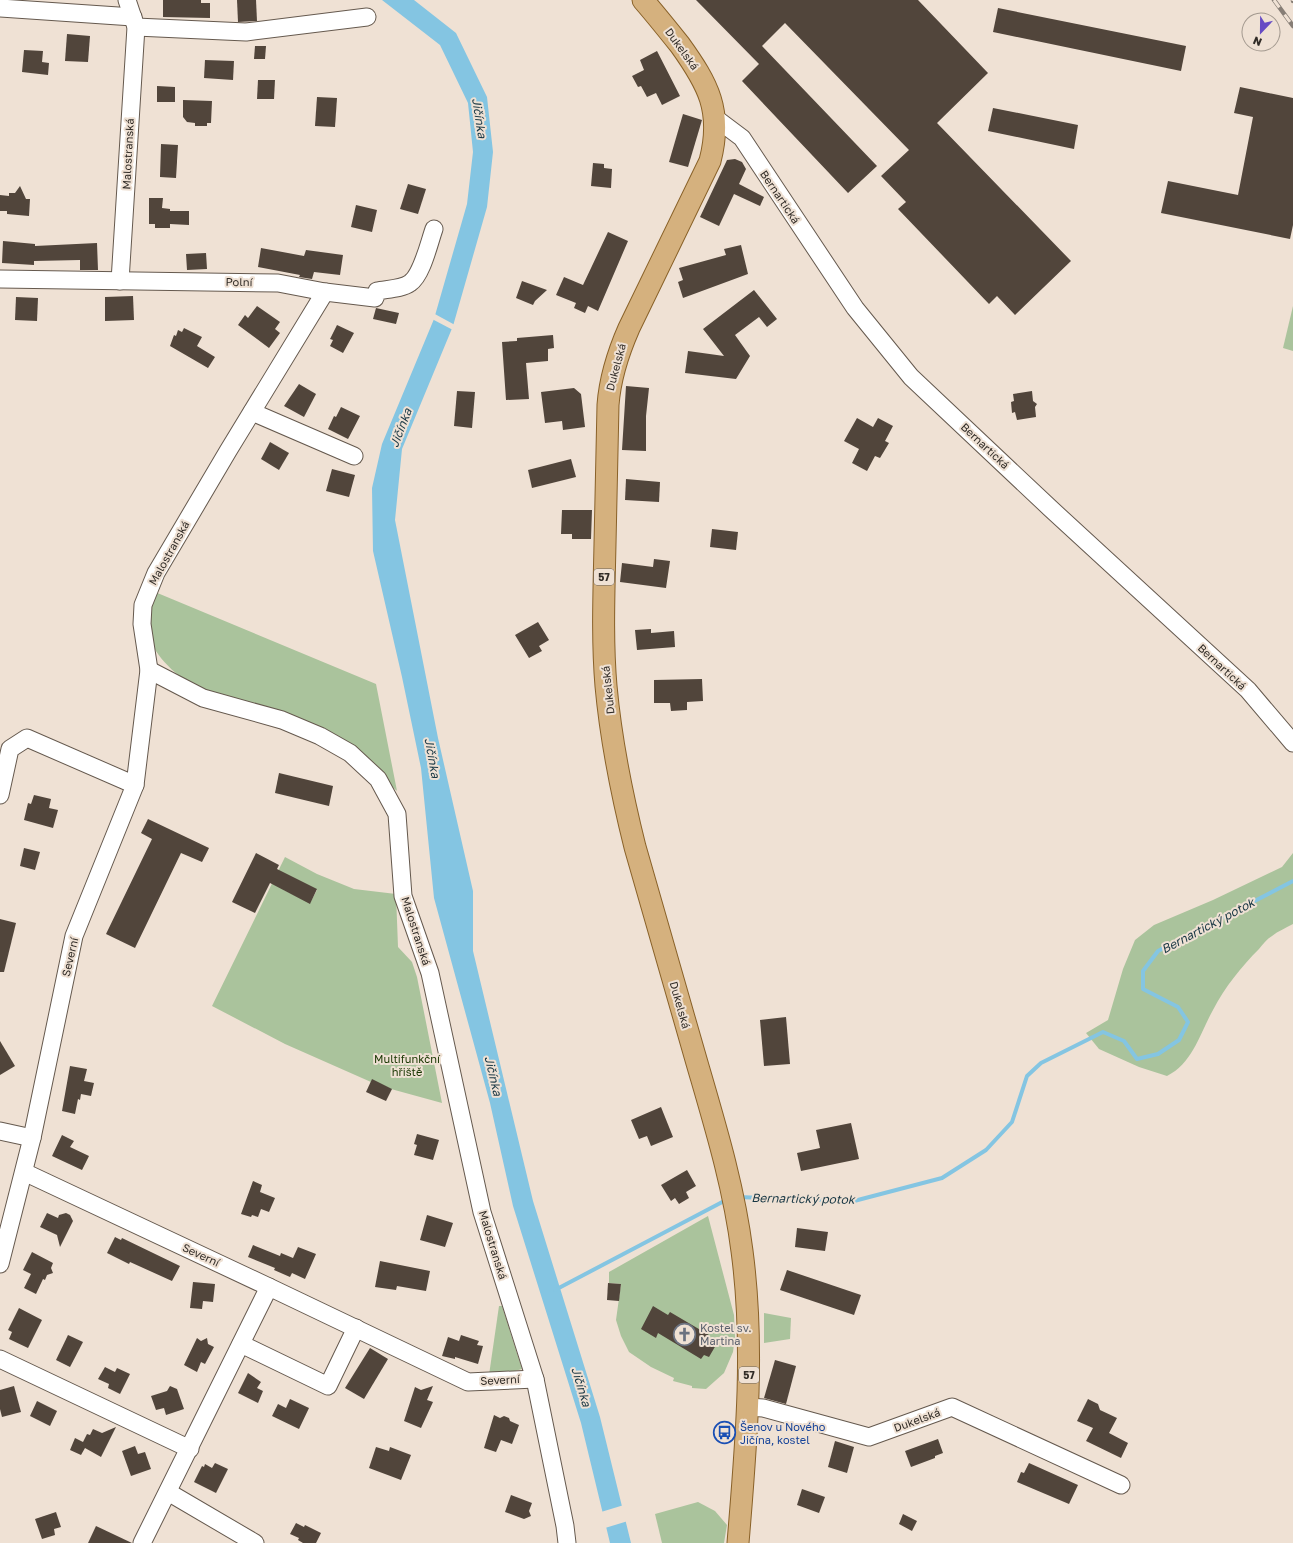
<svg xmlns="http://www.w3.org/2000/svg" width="1293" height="1543" font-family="'Golos Text',sans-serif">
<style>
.green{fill:#aac39c;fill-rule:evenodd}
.water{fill:#84c5e2}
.pier{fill:#efe1d4}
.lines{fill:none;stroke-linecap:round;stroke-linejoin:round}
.stream{stroke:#84c5e2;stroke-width:4}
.building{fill:#51453b}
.minor-casing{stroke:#65594e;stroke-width:19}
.major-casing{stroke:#896128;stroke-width:23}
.minor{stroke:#fff;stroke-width:17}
.major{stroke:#d5b17e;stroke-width:21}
.rail-casing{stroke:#877e76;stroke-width:4.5}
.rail{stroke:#efe1d4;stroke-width:3;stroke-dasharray:9;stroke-linecap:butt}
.labels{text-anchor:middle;stroke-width:4;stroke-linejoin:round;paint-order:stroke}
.shield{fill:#efe1d4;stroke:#6a625b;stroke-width:1}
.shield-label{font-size:10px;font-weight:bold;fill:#312c27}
.street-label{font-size:11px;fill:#312c27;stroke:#efe1d4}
.park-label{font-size:11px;fill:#183600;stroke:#efe1d4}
.worship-label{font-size:11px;fill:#5b616d;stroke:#efe1d4;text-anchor:start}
.transit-label{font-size:11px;fill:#164399;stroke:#efe1d4;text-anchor:start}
.water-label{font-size:12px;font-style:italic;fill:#173643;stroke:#efe1d4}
</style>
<rect width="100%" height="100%" fill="#efe1d4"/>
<!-- green -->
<g class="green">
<polygon points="1293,306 1293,351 1283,348"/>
<path d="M 155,592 L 376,684 L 397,791 L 352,750 L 189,684 C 170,669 149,651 147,625 C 147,616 153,600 155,592 Z"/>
<path d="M 1293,853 L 1293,924 C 1286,928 1278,931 1272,936 C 1267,939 1263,944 1259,949 C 1241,967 1225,987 1213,1010 C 1200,1033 1193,1063 1167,1076 L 1139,1067 L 1099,1049 L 1086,1033 L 1108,1020 L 1123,969 L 1135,940 L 1154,925 L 1213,900 L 1282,867 Z"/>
<path d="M 285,857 L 317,874 L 354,889 L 396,894 L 398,947 L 412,962 L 417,977 L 442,1103 L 391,1089 L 372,1080 L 371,1082 L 285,1044 L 212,1006 ZM 291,877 L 317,890 L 310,903 L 284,890 Z"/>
<polygon points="708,1216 734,1315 735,1337 733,1352 724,1373 706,1389 692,1388 692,1386 673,1381 674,1378 651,1367 629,1352 621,1336 616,1320 621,1284 609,1283 609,1272"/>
<polygon points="499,1306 502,1306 522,1369 504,1374 489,1375"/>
<polygon points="764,1313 791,1318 790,1339 764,1343"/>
<polygon points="698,1502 715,1511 727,1525 724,1543 662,1543 655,1514"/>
</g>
<!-- water -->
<polygon class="water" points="382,0 414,0 456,33 487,97 493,152 487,207 453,326 402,449 395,520 438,738 473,891 473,951 533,1201 600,1417 631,1543 610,1543 581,1423 513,1206 490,1103 434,898 421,768 402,677 373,551 372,488 382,444 434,319 467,204 473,152 468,103 440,45"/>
<!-- pier -->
<g class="pier">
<polygon points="433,313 455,325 453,330 432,319"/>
<polygon points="624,1505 628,1521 605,1528 601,1512"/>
</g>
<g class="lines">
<!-- stream -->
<g class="stream">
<polyline points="738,1197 854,1201 942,1178 986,1150 1012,1122 1027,1076 1041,1063 1103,1032 1124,1041 1137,1059 1158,1054 1179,1040 1188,1022 1178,1007 1143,989 1143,971 1158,951 1293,881"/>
<polyline points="555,1290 728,1199"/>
</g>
</g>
<!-- building -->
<g class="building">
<polygon points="163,0 201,0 201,3 210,3 210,18 163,17"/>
<polygon points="237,0 256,0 257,21 238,22"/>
<polygon points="696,0 918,0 988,73 937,123 1071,261 1015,315 997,296 989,304 898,209 906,202 881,176 909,150 785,23 762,46 877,166 848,193 742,81 759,64"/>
<polygon points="998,8 1186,46 1181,71 993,32"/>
<polygon points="67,34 90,36 88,62 65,61"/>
<polygon points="255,46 266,46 265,59 254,59"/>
<polygon points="24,50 43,51 42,62 49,63 48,75 22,72"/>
<polygon points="657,51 680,96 662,105 656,93 647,97 641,86 638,87 632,76 644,70 640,60"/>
<polygon points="205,60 234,61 233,80 204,78"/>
<polygon points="258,80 275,80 274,99 257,99"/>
<polygon points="157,86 175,87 175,102 157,102"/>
<polygon points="1240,87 1293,98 1293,225 1290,239 1161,213 1168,181 1238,195 1253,117 1234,113"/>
<polygon points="317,97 337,98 335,127 315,126"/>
<polygon points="183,100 212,101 211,123 207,123 207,126 195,126 195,123 187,122 183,117"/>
<polygon points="993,108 1078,125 1074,149 988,131"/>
<polygon points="683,114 702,120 688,167 669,162"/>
<polygon points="161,144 178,145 176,178 160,177"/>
<polygon points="735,159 742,162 746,169 739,184 764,197 760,206 734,194 719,226 700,217 727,160"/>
<polygon points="593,163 604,164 604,168 612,169 611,188 591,186"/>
<polygon points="408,184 426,189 418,214 400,209"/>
<polygon points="20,186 26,199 30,199 29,216 7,214 7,211 0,211 0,195 9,196 9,193 15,193"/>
<polygon points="149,198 163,198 162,208 170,209 170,211 189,211 189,225 170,224 170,228 155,228 155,224 149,224"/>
<polygon points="356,205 377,210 372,232 351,227"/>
<polygon points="608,232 628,241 598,311 588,306 585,313 574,308 576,303 556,295 564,277 583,285"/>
<polygon points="3,241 35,244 35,246 97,243 98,270 80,270 80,260 34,261 34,265 2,263"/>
<polygon points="741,245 748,274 683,298 678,282 683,280 679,268 726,255 724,249"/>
<polygon points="261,248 304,256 306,250 343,255 340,275 314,272 312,279 299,277 300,275 258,267"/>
<polygon points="206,253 207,269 187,270 186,254"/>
<polygon points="522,281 547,290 535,301 533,305 516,298"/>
<polygon points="754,290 777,319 767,327 759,317 735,335 750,356 736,379 685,373 688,351 724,356 703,329"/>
<polygon points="133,296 134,320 105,321 105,297"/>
<polygon points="16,297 38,298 37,321 15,320"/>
<polygon points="257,306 280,322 275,329 280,333 269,348 238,325 245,315 248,318"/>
<polygon points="376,308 399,313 396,324 373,319"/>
<polygon points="337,325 354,333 343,353 330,346 333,340 330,339"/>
<polygon points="184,328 202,337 197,346 215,357 208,368 170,346 174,335 176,336 178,330 182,332"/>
<polygon points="553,335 554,348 548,349 548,361 526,363 529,399 506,400 502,342 517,341 517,338"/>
<polygon points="299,384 316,394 304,417 284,406"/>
<polygon points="626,386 649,388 646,416 646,451 622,450"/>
<polygon points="574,388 581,394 585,427 563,430 562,421 545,423 541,392"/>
<polygon points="457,391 475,392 472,428 454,426"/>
<polygon points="1032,391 1033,401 1037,404 1035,407 1036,417 1017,420 1015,412 1012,413 1011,402 1014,401 1013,394"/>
<polygon points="341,407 360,416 348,439 328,429 334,416 336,417"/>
<polygon points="857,418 873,427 878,418 893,426 885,441 889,443 880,458 875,456 867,471 852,463 859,449 844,441"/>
<polygon points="270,442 289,453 279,470 261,459"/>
<polygon points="571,459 576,477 532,488 528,470"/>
<polygon points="332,469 355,475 349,497 326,491"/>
<polygon points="626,479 660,482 659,502 625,500"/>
<polygon points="562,510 592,510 591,539 572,539 572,534 561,534"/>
<polygon points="712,529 738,532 736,550 710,547"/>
<polygon points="654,559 670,561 666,588 620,582 622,563 653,567"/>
<polygon points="538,622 549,640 539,646 542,651 529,658 515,635"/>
<polygon points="651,629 651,633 674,631 675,647 637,650 635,630"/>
<polygon points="702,679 703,701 687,702 687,710 671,711 670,703 654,703 654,680"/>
<polygon points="279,773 333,786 329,806 275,793"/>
<polygon points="34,795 51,799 49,808 58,810 53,828 24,820 28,803 31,804"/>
<polygon points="148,819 209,848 202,862 181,853 135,948 106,934 152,839 141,833"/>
<polygon points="24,848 40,852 35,870 20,866"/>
<polygon points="256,853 279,865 277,869 317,889 310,904 270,883 255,913 232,902"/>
<polygon points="0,919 16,923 4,972 0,972"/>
<polygon points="786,1017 790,1064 764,1066 760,1020"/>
<polygon points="0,1041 15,1066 0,1075"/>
<polygon points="70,1066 87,1069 84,1081 94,1083 91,1096 81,1094 80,1100 78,1099 75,1114 62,1111"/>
<polygon points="372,1079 392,1089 386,1101 366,1092"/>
<polygon points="661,1107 673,1137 651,1146 647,1136 639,1139 631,1120"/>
<polygon points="851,1123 859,1159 801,1171 797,1153 820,1148 816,1130"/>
<polygon points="417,1134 439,1140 433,1160 414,1155 417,1145 414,1144"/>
<polygon points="62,1135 74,1141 70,1147 89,1156 82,1170 52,1156"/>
<polygon points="687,1170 696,1186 686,1192 689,1198 679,1204 675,1198 671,1201 661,1185"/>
<polygon points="253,1181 262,1185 260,1192 275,1198 269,1212 261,1209 258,1217 252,1215 251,1217 241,1214"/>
<polygon points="47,1213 58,1218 59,1215 66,1213 70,1215 73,1221 60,1247 57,1235 40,1227"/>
<polygon points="427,1215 453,1223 445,1247 420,1240"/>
<polygon points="797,1228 828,1232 825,1251 795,1247"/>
<polygon points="115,1237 121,1240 122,1238 180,1266 172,1281 130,1262 129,1264 107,1253"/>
<polygon points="253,1245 280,1256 281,1253 293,1258 298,1247 316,1254 305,1279 292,1273 290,1277 274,1270 275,1268 248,1257"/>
<polygon points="32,1252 53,1263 51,1268 53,1273 47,1275 45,1280 43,1279 36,1294 24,1288 31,1274 23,1270"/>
<polygon points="380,1261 430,1271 426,1291 397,1286 396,1290 375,1287"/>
<polygon points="787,1270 861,1295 854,1315 780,1290"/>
<polygon points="193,1282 215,1284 213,1302 203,1301 202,1309 190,1308"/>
<polygon points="608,1283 621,1284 619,1301 607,1300"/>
<polygon points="653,1306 668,1315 670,1312 709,1335 706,1340 716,1345 709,1357 704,1355 701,1359 658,1333 656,1338 641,1329"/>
<polygon points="19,1308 42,1320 28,1348 9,1339 12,1332 8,1330"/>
<polygon points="68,1335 83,1342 70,1367 56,1360"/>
<polygon points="461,1335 479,1341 477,1345 483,1346 478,1364 455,1357 455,1359 442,1356 448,1337 459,1341"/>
<polygon points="197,1338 201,1341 207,1338 208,1344 214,1347 205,1364 201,1362 197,1372 184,1365"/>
<polygon points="370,1348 388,1359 364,1399 345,1388"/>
<polygon points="775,1360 796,1366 786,1404 764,1398"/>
<polygon points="105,1367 115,1372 117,1368 130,1374 120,1394 108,1388 109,1384 98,1379"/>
<polygon points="248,1373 261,1382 257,1388 263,1391 258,1403 238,1393"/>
<polygon points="14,1386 21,1412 2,1417 0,1409 0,1390"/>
<polygon points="170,1386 177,1389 184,1409 166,1415 164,1408 156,1410 151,1396 167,1391"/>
<polygon points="433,1386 427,1400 433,1402 421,1428 404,1421 415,1387 421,1390"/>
<polygon points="290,1399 309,1408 299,1429 272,1416 278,1404 286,1408"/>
<polygon points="1088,1399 1098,1404 1100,1410 1117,1418 1109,1433 1128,1443 1121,1458 1086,1441 1093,1428 1077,1421"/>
<polygon points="37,1401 57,1411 50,1426 30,1416"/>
<polygon points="494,1415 500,1418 504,1416 509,1418 510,1421 519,1425 512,1444 501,1440 496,1452 484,1448"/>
<polygon points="116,1427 101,1457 85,1448 81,1455 70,1450 75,1438 83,1442 87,1434 90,1435 93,1429 102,1433"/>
<polygon points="938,1439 943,1453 935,1456 935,1458 911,1467 905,1451"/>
<polygon points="835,1441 854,1447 847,1473 828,1467"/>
<polygon points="135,1446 138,1454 145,1452 151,1469 131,1476 122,1451"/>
<polygon points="376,1447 389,1451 390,1447 411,1455 401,1480 369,1468"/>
<polygon points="215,1463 228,1469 216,1493 194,1482 202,1466 204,1467 205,1464 212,1468"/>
<polygon points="1029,1463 1078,1485 1069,1504 1017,1482 1021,1472 1024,1473"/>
<polygon points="802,1489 825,1497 819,1513 797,1505"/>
<polygon points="511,1495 532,1503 529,1511 531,1516 524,1519 505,1512"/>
<polygon points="56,1512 61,1527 54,1529 55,1535 42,1539 35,1519"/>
<polygon points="903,1514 917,1521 912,1531 899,1524"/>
<polygon points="296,1523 304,1527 305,1525 321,1533 316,1543 303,1543 298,1540 299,1538 290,1534"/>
<polygon points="96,1526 132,1543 88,1543"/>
</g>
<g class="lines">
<defs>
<g id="minor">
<polyline points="0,8 133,17"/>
<polyline points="136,27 246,32 367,17"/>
<polyline points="714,117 742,138 855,308 911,377 1050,508 1248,690 1293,743"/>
<path d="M 0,279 L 278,283 L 325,292 L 375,298 L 377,291 C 386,289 402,289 410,283 C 422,275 429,243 434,229"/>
<polyline points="120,281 136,27 127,0"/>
<polyline points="252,412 354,456"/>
<polyline points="149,670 203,698 282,720 320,736 350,753 378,779 397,814 403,896 430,973 482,1212 535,1379 565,1526 567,1543"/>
<polyline points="0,795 10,749 27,738 135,785"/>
<polyline points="0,1131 32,1138"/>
<polyline points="24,1172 269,1287 468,1382 535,1379"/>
<polyline points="0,1264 32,1138 74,936 135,785 149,670 142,624 143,605 156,573 228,451 325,292"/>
<polyline points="241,1344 328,1386 356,1328"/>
<polyline points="0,1359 190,1449"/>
<polyline points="748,1407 763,1408 869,1437 952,1407 1121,1485"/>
<polyline points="168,1492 255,1543"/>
<polyline points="142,1543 269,1287"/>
</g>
<path id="major" d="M 643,0 C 656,15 668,30 680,45 C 708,84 723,111 710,161 L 629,328 C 618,353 610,378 608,405 C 607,452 606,498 605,544 C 604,592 602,639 606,686 C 611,741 622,795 635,847 C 655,919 676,991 697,1063 C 715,1125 734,1187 742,1251 C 755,1348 746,1446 738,1543"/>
</defs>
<!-- minor casing -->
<use href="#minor" class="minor-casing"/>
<!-- major casing -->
<use href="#major" class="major-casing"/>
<!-- minor -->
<use href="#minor" class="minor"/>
<!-- major -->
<use href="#major" class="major"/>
<defs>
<g id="rail">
<polyline points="1274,0 1293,26"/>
<polyline points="1293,0 1293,1"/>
</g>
</defs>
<!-- rail casing -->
<use href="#rail" class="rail-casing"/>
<!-- rail -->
<use href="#rail" class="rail"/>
</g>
<!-- icons -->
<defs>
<symbol id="church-ring" viewBox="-11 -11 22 22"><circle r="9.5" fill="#efe1d4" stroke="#6b7280" stroke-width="1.5"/><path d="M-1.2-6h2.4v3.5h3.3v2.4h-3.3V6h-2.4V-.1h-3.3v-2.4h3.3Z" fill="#6b7280"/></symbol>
<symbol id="bus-ring" viewBox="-11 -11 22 22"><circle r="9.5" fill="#efe1d4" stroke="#1a4fb4" stroke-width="1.5"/><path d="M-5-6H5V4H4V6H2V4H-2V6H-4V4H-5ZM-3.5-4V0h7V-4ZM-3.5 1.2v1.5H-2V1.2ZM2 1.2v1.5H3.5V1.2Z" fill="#1a4fb4"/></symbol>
</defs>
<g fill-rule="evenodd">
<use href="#church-ring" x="672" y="1322" width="25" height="25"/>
<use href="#bus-ring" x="712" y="1420" width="25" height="25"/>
</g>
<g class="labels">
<!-- shield labels -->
<g class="shield">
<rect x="594" y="569" width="20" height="16" rx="3"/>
<rect x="739" y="1367" width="20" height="16" rx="3"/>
</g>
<g class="shield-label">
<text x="604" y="581">57</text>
<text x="749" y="1379">57</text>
</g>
<!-- street labels -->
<g class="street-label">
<text transform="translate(682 49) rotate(54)" y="4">Dukelská</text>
<text transform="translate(128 154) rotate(-87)" y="4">Malostranská</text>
<text transform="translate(780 197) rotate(56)" y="4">Bernartická</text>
<text transform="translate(239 282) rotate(1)" y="4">Polní</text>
<text transform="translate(616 367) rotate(-75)" y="4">Dukelská</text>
<text transform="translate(985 446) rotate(43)" y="4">Bernartická</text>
<text transform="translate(169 553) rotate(-61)" y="4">Malostranská</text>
<text transform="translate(1222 667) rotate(43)" y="4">Bernartická</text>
<text transform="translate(608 690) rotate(-96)" y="4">Dukelská</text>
<text transform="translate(416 931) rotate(72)" y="4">Malostranská</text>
<text transform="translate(70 957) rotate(-77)" y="4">Severní</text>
<text transform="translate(680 1005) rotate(74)" y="4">Dukelská</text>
<text transform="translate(493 1245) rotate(73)" y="4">Malostranská</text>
<text transform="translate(201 1255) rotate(25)" y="4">Severní</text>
<text transform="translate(500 1380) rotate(-3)" y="4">Severní</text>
<text transform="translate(917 1420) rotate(-20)" y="4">Dukelská</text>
</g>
<!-- park labels -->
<g class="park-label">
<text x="407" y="1063">Multifunkční<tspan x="407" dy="13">hřiště</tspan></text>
</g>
<!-- worship labels -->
<g class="worship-label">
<text x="700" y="1332">Kostel sv.<tspan x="700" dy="13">Martina</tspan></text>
</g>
<!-- transit labels -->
<g class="transit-label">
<text x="740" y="1431">Šenov u Nového<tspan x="740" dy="13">Jičína, kostel</tspan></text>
</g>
<!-- water labels -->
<g class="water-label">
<text transform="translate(479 118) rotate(81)" y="4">Jičínka</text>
<text transform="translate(401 428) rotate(-69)" y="4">Jičínka</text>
<text transform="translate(432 758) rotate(80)" y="4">Jičínka</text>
<text transform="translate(1208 926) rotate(-28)" y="4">Bernartický potok</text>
<text transform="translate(493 1076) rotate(77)" y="4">Jičínka</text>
<text transform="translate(803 1199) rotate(1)" y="4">Bernartický potok</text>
<text transform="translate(581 1387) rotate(73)" y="4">Jičínka</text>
</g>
</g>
<!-- north arrow -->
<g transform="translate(1261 32) rotate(202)"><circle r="19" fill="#efe1d4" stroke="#a3998f"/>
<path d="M0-3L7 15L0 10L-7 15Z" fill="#664bc4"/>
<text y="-6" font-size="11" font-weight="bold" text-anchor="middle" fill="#312c27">N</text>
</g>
</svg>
